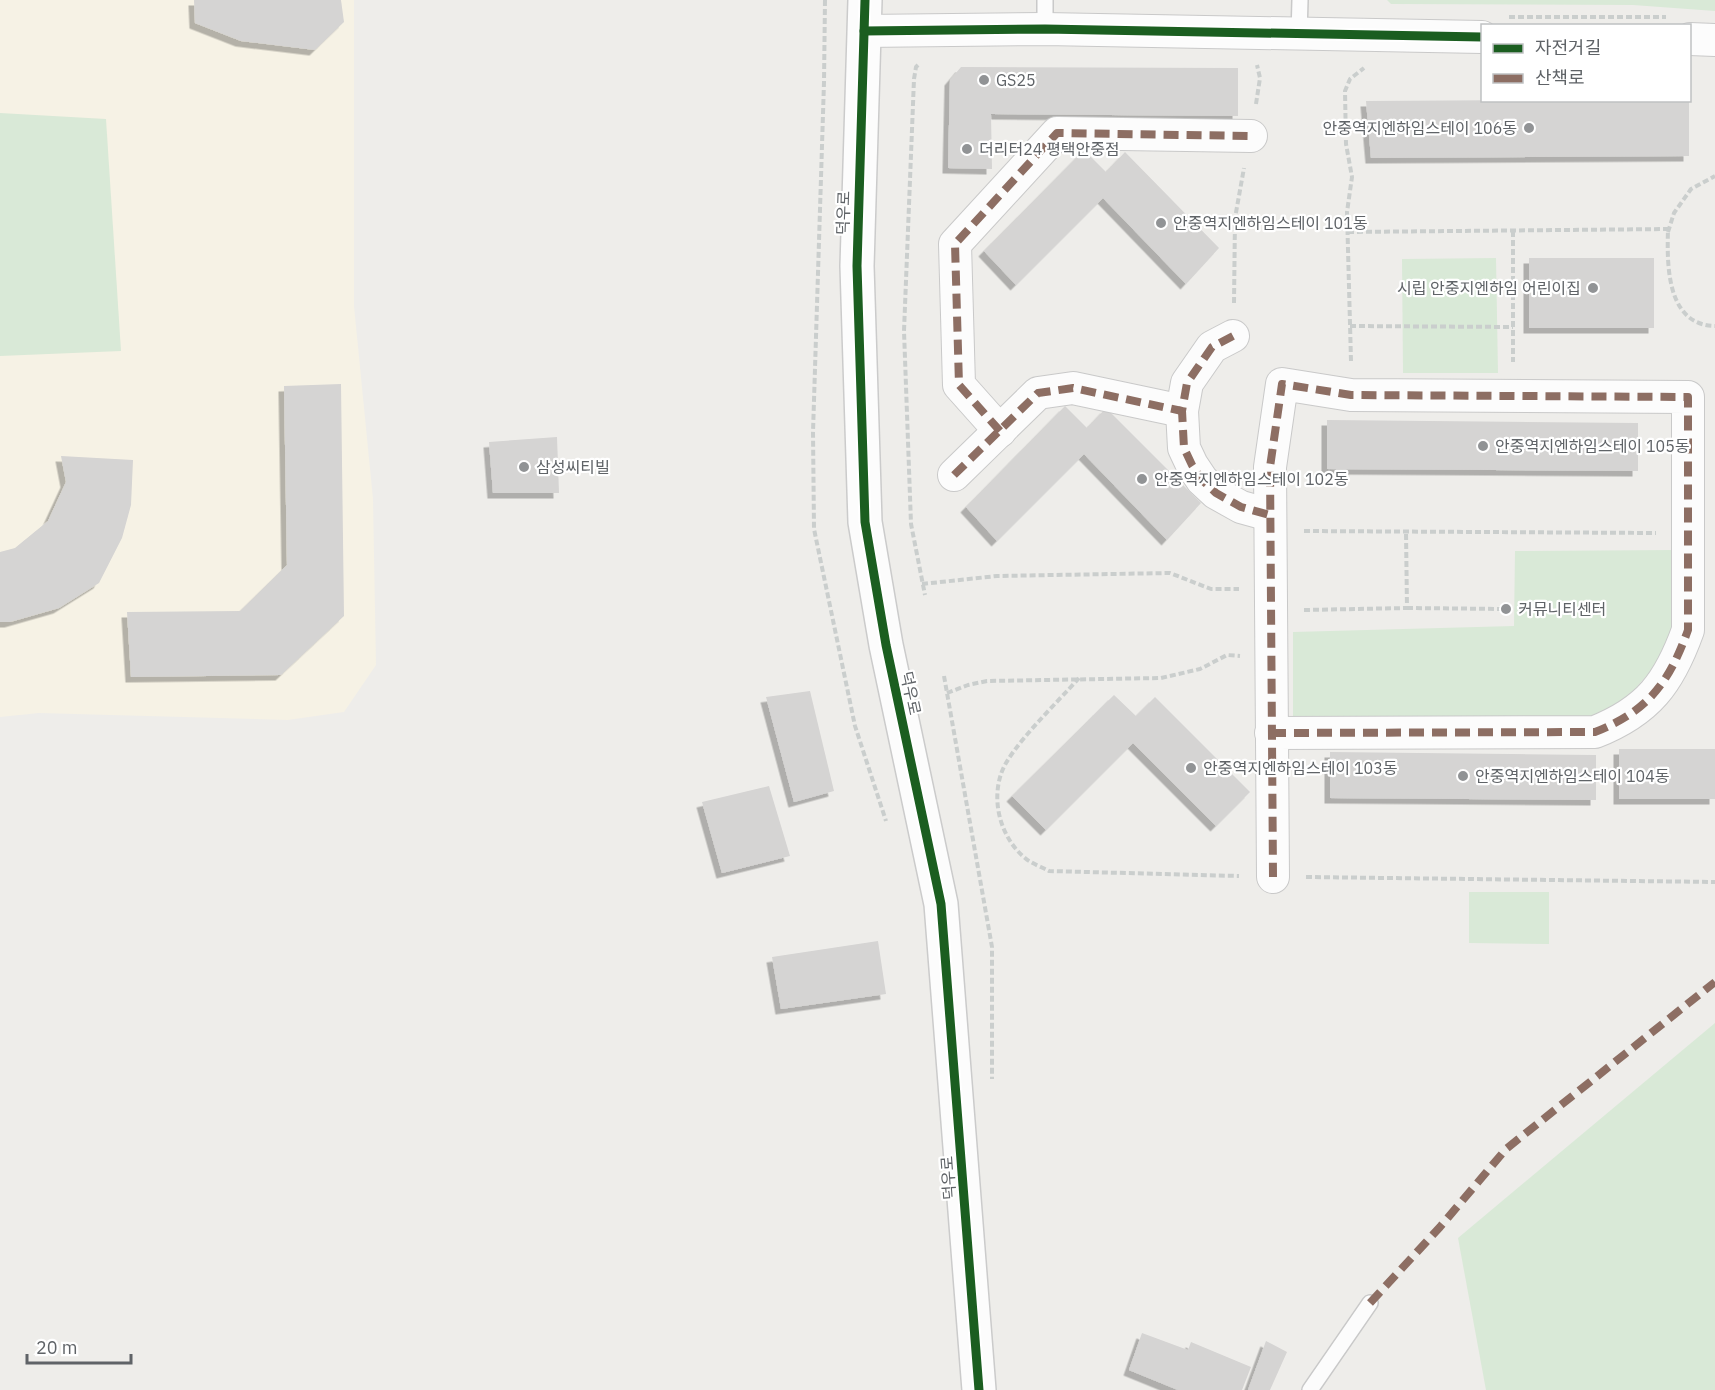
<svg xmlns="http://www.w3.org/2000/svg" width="1715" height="1390" font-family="'IBM Plex Sans','Noto Sans KR',sans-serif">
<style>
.commercial{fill:#f6f2e5}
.green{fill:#d9e9d7}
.building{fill:#d5d4d3;filter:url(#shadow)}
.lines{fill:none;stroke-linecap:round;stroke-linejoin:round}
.lane-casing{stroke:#c9c9c9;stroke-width:18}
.street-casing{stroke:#c9c9c9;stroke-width:34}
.secondary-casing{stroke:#cbcbcb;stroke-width:36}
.path{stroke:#cacecd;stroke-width:4;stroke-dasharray:6 3;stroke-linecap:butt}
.lane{stroke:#fcfcfc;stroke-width:15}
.street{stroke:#fcfcfc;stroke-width:32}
.secondary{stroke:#fcfcfc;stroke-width:33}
.quiet{stroke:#8d6e63;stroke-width:8;stroke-dasharray:15 8;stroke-linecap:butt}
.cycleway-casing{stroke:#fff;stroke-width:13}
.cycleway{stroke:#1b5e20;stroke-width:9}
.poi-dot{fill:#919395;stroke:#fff;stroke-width:2}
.labels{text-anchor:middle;stroke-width:4.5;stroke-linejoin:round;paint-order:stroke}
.poi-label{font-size:16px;fill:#5f6367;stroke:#fff;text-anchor:start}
.street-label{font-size:16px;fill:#5f6367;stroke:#fff}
</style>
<defs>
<filter id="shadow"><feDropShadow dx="-5.5" dy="5.5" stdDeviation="0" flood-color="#0004"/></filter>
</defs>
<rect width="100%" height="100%" fill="#eeedea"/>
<!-- commercial -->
<polygon class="commercial" points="0,0 354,0 354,306 373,499 376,665 344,712 288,720 39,713 0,717"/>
<!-- green -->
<g class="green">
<polygon points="1387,0 1715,0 1715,11 1633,5 1391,4"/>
<polygon points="0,113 106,119 121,351 0,356"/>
<polygon points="1496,258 1498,373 1403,373 1402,259"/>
<polygon points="1675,550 1672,628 1658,663 1625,700 1596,716 1293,718 1293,632 1514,626 1515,551"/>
<polygon points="1469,892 1549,892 1549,944 1469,943"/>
<polygon points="1715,1023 1715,1390 1486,1390 1458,1238"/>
</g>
<!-- building -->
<g class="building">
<polygon points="194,0 341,0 344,22 315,50 241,41 195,23"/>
<polygon points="961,67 1238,68 1238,116 991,114 992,169 948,168 950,80"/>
<polygon points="1533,100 1689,100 1689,156 1371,158 1366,101"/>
<polygon points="1084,150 1106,172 1125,152 1219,248 1186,284 1103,198 1016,285 984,251"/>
<rect x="1529" y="258" width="125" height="70"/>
<polygon points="341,384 344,616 281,675 131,677 127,612 240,611 287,565 284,386"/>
<polygon points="1065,406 1087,428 1106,408 1201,503 1167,540 1084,454 997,541 966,507"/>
<polygon points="1327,420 1638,423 1638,471 1327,469"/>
<polygon points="557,437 559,493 493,493 489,442"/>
<polygon points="61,456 133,460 131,505 122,538 99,583 59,608 10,622 0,622 0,552 15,548 48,521 66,482"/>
<polygon points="810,691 834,791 794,802 766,697"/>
<polygon points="1114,695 1136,716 1155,697 1250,792 1216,826 1133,743 1046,830 1012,796"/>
<rect x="1619" y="749" width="96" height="50"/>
<polygon points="1330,752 1596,755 1596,800 1330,798"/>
<polygon points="769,786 790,856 722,873 702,802"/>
<polygon points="878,941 886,994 781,1009 772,957"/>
<polygon points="1142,1333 1188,1350 1191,1342 1251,1367 1242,1390 1178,1390 1129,1370"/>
<polygon points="1266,1341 1287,1352 1270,1390 1248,1390"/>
</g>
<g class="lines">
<defs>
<g id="lane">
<polyline points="1045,29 1045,0"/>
<polyline points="1299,35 1300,0"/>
<polyline points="1310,1390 1370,1303"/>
</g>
<g id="street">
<polyline points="864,31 1045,29 1482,37"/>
<polyline points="1690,39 1715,40"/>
<polyline points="1233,336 1212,347 1187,383 1182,411 1184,448 1192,465 1202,480 1216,493 1241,507 1270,515"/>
<polyline points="1000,431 959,385 955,244 1057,133 1251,136"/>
<polyline points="954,475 1038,393 1073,388 1182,411"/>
<path d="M 1271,733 L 1595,732 C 1648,711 1669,683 1688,630 L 1688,397 L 1351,395 L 1282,384 L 1270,467 L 1273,877"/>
</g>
<polyline id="secondary" points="865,0 857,266 865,522 886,645 941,904 979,1390"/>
</defs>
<!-- lane casing -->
<use href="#lane" class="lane-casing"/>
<!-- street casing -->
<use href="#street" class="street-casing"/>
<!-- secondary casing -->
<use href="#secondary" class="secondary-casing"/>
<!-- path -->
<g class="path">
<polyline points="825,0 824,82 813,432 814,529 855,726 886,821"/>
<polyline points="1509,17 1666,17"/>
<polyline points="918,65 916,67 914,79 904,331 911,524 925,595"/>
<polyline points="1256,104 1260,78 1257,65"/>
<polyline points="1513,231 1513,362"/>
<path d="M 1348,232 L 1668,229 C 1667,264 1666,325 1715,326"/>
<polyline points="1668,232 1674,213 1691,189 1715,176"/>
<polyline points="1234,303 1235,218 1244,168"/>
<polyline points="1350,326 1513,327"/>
<polyline points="1351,361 1347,212 1352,177 1346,144 1345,91 1350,79 1364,68"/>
<polyline points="1304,531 1656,533"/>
<polyline points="922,584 997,576 1170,573 1211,589 1239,589"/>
<polyline points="1407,608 1506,609"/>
<polyline points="1304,610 1407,608 1406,532"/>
<polyline points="944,676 992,947 992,1079"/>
<path d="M 1079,678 C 1059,701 1009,748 1001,774 C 991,804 1002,839 1025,858 C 1032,864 1042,867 1049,871 L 1239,876"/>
<polyline points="947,693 968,685 987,681 1161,678 1200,669 1227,655 1240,656"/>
<polyline points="1306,877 1715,882"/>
</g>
<!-- lane -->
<use href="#lane" class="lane"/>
<!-- street -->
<use href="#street" class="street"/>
<!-- secondary -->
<use href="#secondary" class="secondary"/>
<!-- quiet -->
<g class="quiet">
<polyline points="1233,336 1212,347 1187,383 1182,411 1184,448 1192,465 1202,480 1216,493 1241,507 1270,515"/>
<polyline points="1000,431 959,385 955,244 1057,133 1251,136"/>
<polyline points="954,475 1038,393 1073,388 1182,411"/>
<path d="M 1271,733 L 1595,732 C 1648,711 1669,683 1688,630 L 1688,397 L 1351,395 L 1282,384 L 1270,467 L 1273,877"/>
<polyline points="1370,1303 1440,1227 1506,1149 1715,982"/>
</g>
<defs>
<g id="cycleway">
<polyline points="865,0 857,266 865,522 886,645 941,904 979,1390"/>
<polyline points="864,31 1045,29 1482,37"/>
</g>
</defs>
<!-- cycleway casing -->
<use href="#cycleway" class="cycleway-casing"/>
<!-- cycleway -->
<use href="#cycleway" class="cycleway"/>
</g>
<!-- markers -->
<g class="poi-dot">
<circle cx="984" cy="80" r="6"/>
<circle cx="1529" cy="128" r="6"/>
<circle cx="967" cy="149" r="6"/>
<circle cx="1161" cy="223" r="6"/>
<circle cx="1593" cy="288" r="6"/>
<circle cx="1483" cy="446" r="6"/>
<circle cx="524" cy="467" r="6"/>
<circle cx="1142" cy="479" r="6"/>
<circle cx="1506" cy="609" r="6"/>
<circle cx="1191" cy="768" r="6"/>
<circle cx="1463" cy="776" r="6"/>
</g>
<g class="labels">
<!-- poi labels -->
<g class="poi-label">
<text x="996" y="86">GS25</text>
<text x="1517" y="134" text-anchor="end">안중역지엔하임스테이 106동</text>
<text x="979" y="155">더리터24 평택안중점</text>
<text x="1173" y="229">안중역지엔하임스테이 101동</text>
<text x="1581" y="294" text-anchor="end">시립 안중지엔하임 어린이집</text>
<text x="1495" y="452">안중역지엔하임스테이 105동</text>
<text x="536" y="473">삼성씨티빌</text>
<text x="1154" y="485">안중역지엔하임스테이 102동</text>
<text x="1518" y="615">커뮤니티센터</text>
<text x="1203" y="774">안중역지엔하임스테이 103동</text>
<text x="1475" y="782">안중역지엔하임스테이 104동</text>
</g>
<!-- street labels -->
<g class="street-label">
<text transform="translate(843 213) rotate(-88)" y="6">덕우로</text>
<text transform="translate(911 693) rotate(78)" y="6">덕우로</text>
<text transform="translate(948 1178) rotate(-94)" y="6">덕우로</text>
</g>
</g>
<!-- legend -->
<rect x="1481" y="24" width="210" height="78" fill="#ffffff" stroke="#bfc1c2" stroke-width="1.5"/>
<rect x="1493" y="44" width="30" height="9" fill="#1b5e20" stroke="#bfc1c2" stroke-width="1.5"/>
<text x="1535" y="54" font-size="18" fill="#5f6367">자전거길</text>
<rect x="1493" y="74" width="30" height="9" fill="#8d6e63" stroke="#bfc1c2" stroke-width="1.5"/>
<text x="1535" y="84" font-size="18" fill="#5f6367">산책로</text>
<!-- scale -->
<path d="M27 1354v9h104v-9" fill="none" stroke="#5f6367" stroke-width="3"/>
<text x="36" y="1354" font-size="18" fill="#5f6367" stroke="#ffffff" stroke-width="4.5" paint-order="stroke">20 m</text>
</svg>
